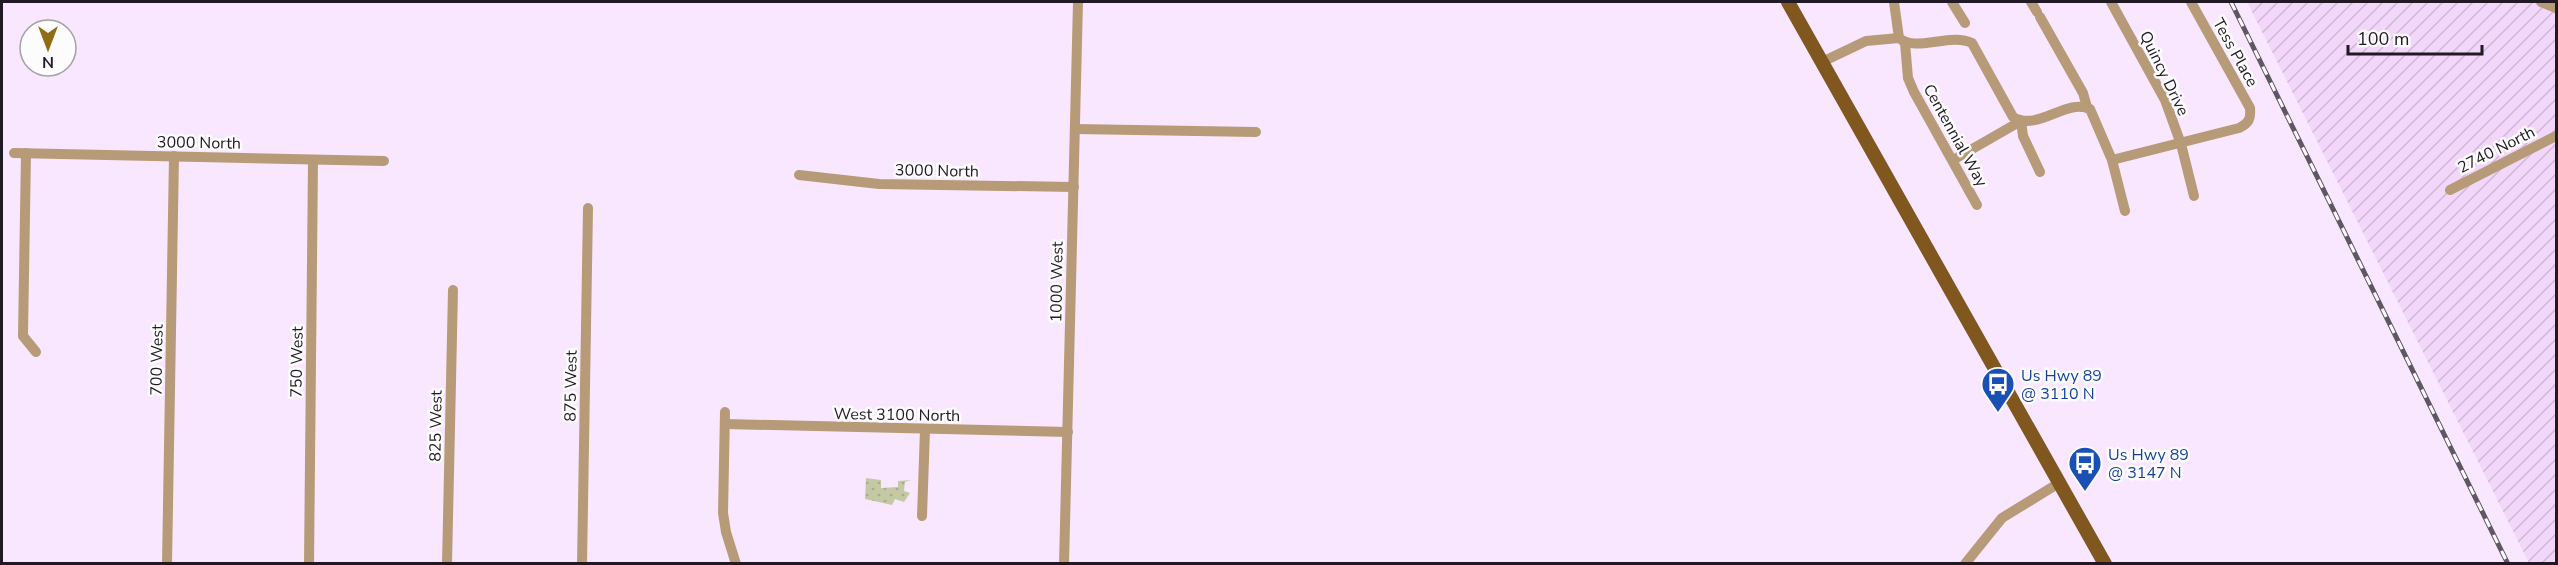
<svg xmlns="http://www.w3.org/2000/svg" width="2558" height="565" font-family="'Nunito Sans',sans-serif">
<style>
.industrial{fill:url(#industrial-furrows)}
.grass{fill:url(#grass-dots)}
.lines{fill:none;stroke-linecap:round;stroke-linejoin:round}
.minor{stroke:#b79b78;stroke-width:10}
.major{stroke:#7f571f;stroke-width:14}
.rail-casing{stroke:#615664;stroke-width:5}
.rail{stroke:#fcfcfc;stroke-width:3;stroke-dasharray:9;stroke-linecap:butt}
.labels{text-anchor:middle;stroke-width:5;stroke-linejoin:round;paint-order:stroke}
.street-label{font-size:16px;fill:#211923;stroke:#fcfcfc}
.transit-label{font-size:16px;fill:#164399;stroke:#fcfcfc;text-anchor:start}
</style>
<defs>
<pattern id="industrial-furrows" width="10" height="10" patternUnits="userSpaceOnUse" patternTransform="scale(1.5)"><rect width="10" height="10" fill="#f2d7fb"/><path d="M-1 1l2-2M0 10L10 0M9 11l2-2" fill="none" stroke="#cfb8d7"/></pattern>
<pattern id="grass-dots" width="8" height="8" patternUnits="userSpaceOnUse" patternTransform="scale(1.5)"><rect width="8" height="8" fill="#c4c9a3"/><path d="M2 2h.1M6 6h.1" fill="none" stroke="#a8ac8c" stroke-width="1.8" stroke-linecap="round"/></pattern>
</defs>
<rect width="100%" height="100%" fill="#f9e7ff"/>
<!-- industrial -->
<polygon class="industrial" points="2247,2 2556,2 2556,563 2529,563"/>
<!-- grass -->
<polygon class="grass" points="866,478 881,480 881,488 898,487 898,481 911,480 905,482 904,491 910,493 904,502 895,499 892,505 865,499"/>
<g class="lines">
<!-- minor -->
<g class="minor">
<polyline points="1894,2 1899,38"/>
<polyline points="1952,2 1965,23"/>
<polyline points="2031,2 2037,12"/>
<polyline points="2111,2 2165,100 2181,144 2194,196"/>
<polyline points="2541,2 2556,8"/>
<polyline points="2040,17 2083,93 2087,107"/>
<polyline points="1905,43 1908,78 1914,92 1977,205"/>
<path d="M 1822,62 L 1866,41 L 1899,38 C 1916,53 1950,32 1972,43 L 2013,117 C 2038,132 2066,98 2090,109 L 2112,160 L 2125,211"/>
<polyline points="1075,129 1256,132"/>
<polyline points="14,153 384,161"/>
<polyline points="26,153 23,336 36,352"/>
<polyline points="1953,160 2021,121 2023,136 2040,172"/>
<path d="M 2112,160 L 2239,128 C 2249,123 2251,119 2250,108 L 2191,2"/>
<polyline points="799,175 879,184 1074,187"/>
<polyline points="2450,190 2556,136"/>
<polyline points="725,412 723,513 726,532 736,564"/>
<polyline points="725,424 1068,432"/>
<polyline points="922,516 925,430"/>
<polyline points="167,564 174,156"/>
<polyline points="309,564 313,160"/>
<polyline points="447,564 453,290"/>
<polyline points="582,564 588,208"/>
<polyline points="1064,564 1078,2"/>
<polyline points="1965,564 2002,518 2059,483"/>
</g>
<!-- major -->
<polyline class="major" points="1788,2 2105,564"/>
<defs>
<polyline id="rail" points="2231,2 2508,564"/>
</defs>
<!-- rail casing -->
<use href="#rail" class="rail-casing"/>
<!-- rail -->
<use href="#rail" class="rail"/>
</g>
<!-- icons -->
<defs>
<symbol id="bus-pin" viewBox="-11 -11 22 30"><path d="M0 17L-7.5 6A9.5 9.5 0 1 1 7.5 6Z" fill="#1a4fb4" stroke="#fcfcfc"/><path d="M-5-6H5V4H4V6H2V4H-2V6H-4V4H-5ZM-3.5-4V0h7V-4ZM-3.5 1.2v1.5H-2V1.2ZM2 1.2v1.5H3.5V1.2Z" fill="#fff"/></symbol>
</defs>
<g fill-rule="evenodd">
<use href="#bus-pin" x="1979" y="365" width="38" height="52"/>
<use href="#bus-pin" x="2066" y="444" width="38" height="52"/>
</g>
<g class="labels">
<!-- street labels -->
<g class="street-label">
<text transform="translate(2236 52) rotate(61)" y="6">Tess Place</text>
<text transform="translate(2165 73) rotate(64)" y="6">Quincy Drive</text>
<text transform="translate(1956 135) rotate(61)" y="6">Centennial Way</text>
<text transform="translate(199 142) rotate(1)" y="6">3000 North</text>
<text transform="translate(2496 149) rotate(-27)" y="6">2740 North</text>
<text transform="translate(937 170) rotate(1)" y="6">3000 North</text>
<text transform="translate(1056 282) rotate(-89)" y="6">1000 West</text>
<text transform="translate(156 360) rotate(-89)" y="6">700 West</text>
<text transform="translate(296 362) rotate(-89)" y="6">750 West</text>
<text transform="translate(570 386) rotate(-89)" y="6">875 West</text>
<text transform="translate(897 414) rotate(1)" y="6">West 3100 North</text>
<text transform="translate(435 426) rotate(-89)" y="6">825 West</text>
</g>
<!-- transit labels -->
<g class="transit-label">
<text x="2021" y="381">Us Hwy 89<tspan x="2021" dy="18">@ 3110 N</tspan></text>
<text x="2108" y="460">Us Hwy 89<tspan x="2108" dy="18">@ 3147 N</tspan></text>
</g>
</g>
<!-- border -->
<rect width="2558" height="565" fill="none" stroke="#211923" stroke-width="6"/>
<!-- north arrow -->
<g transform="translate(48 48) rotate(180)"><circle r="28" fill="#fcfcfc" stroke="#a4a1a5" stroke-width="1.5"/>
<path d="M0-4.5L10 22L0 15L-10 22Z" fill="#8f6e13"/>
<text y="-9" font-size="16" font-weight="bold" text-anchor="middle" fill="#211923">N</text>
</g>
<!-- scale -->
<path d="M2348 45v9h134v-9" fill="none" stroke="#211923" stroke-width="3"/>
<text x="2357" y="45" font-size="18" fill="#211923" stroke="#fcfcfc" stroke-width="4.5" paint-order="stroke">100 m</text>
</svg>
